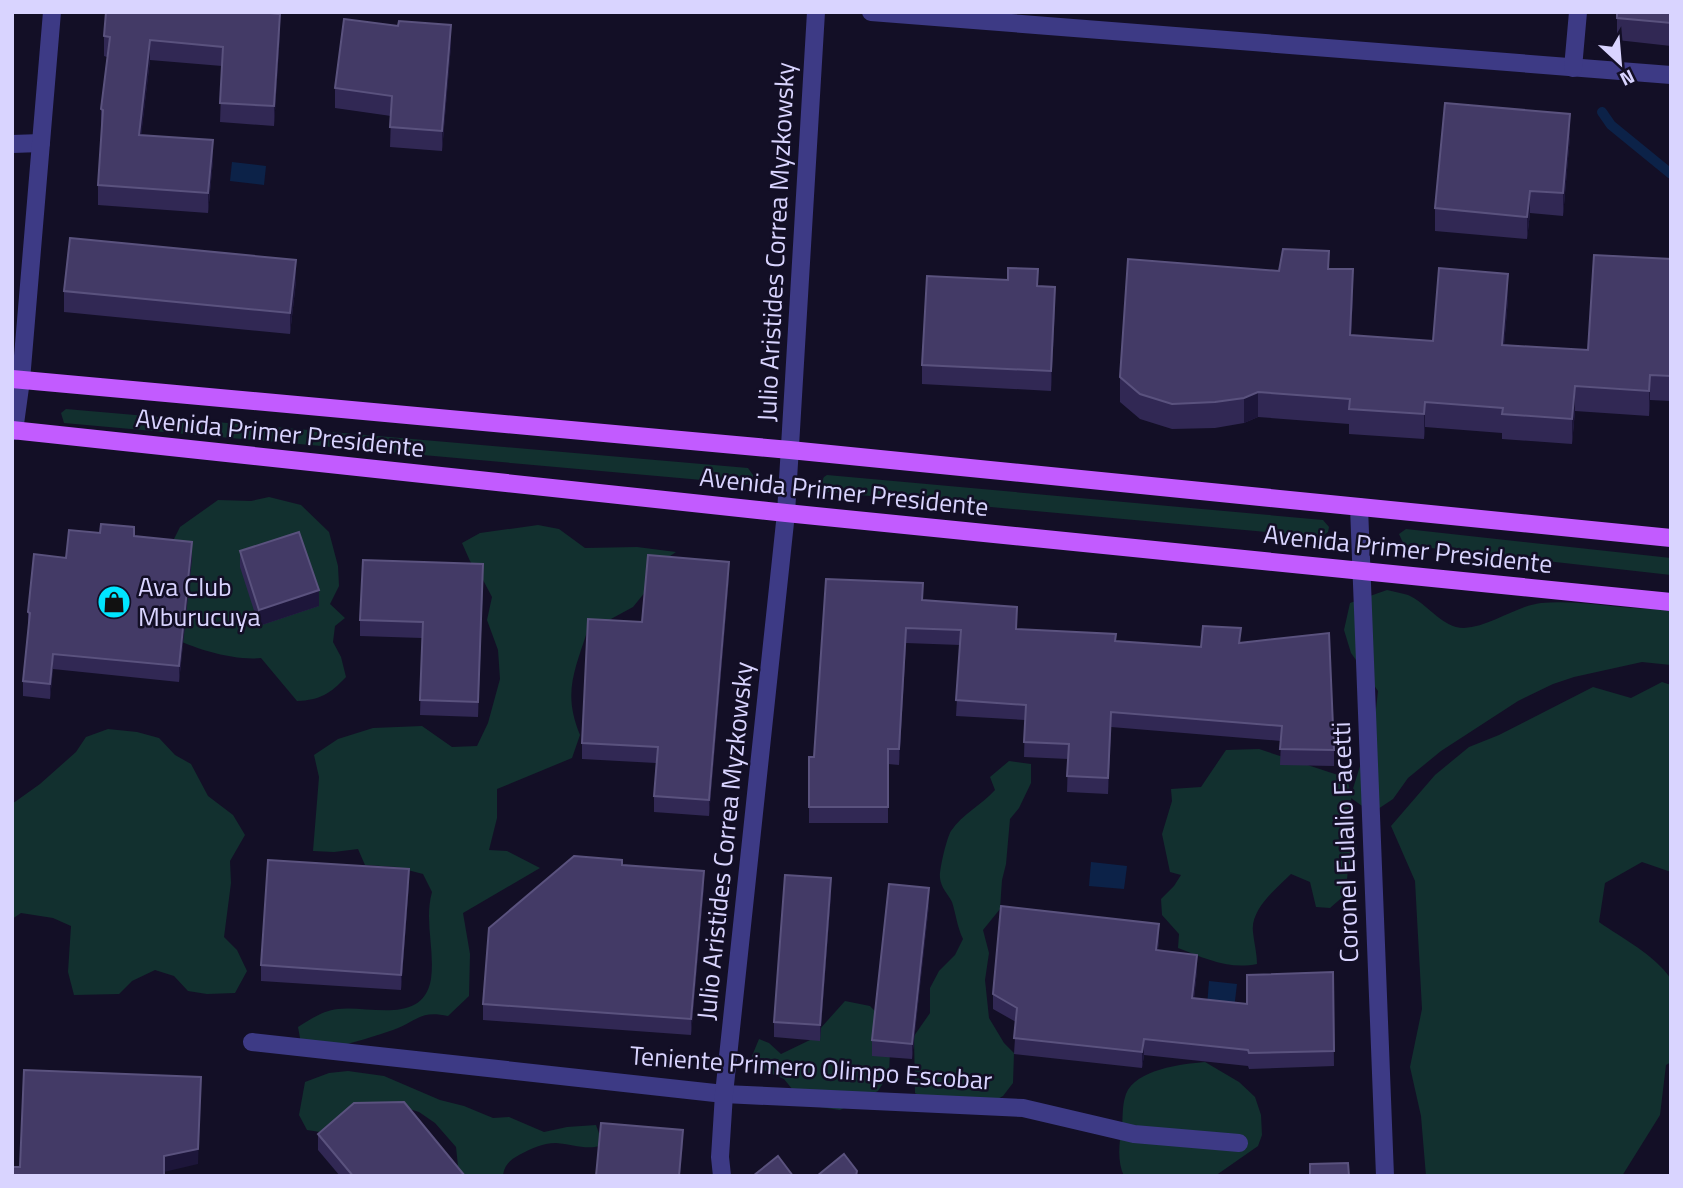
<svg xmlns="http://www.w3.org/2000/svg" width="1683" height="1188" font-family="'Titillium Web',sans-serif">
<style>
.green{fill:#12302f}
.water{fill:#0c2248}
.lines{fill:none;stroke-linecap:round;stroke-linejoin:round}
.stream{stroke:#0c2248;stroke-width:10}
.minor{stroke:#3d3a85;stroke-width:18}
.major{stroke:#c25bff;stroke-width:18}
.wall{fill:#312854}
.shaded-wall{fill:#1d163a}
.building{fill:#433a66;stroke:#5a527e;stroke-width:2}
.labels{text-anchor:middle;stroke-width:5;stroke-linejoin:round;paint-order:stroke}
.street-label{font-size:26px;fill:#d9d4ff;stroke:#130f26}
.poi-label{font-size:26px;fill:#d9d4ff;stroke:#130f26;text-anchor:start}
</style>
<rect width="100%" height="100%" fill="#130f26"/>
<!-- green -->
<g class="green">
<polygon points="66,409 748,468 753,475 753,480 747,484 64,423 61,413"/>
<polygon points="827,475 1323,520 1329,527 1328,532 1321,537 827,492 820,485 824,477"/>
<path d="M 269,497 L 301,505 L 329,532 L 338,566 L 339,586 L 330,604 L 345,618 L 335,626 L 333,642 L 341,657 L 346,677 C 330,694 320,700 297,701 L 261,658 C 236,661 192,649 171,636 L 166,555 L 180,527 L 218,500 L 251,501 Z"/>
<path d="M 538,525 L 559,529 L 585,548 L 637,547 L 676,552 L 648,571 L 646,591 L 633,607 L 587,632 C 574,672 563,694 580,735 L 572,758 L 497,789 L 497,818 L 489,850 L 507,851 L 540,868 L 463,913 L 470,954 L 469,996 L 448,1016 C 419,1010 418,1021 393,1030 C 360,1041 337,1049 302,1049 L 298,1027 C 311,1019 322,1011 338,1009 C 368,1005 423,1026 431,979 C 435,949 424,921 432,892 L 423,874 L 396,867 L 365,865 L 358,849 L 334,852 L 313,851 L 319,777 L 314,755 L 338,739 L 373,728 L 422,726 L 452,747 L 477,746 L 488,723 L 500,679 L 498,650 L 487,620 L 492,597 L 483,580 L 470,561 L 462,543 L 480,533 Z"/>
<polygon points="1406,529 1671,558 1671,575 1404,545 1399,534"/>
<path d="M 1387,590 C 1394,592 1402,593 1408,595 C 1427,603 1442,628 1464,628 C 1490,627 1516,606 1541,603 C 1585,599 1627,612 1671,608 L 1671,665 L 1642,662 L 1574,677 L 1553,684 L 1518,701 L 1441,751 L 1408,778 L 1393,799 L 1372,813 L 1351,798 L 1357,852 L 1348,867 L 1346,894 L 1330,908 L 1316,907 L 1310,882 L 1291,874 C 1277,888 1250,909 1253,932 C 1254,943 1257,953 1257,964 C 1229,970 1204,958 1178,948 L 1179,934 L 1162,915 L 1161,899 L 1174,886 L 1181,875 L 1170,872 L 1162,834 L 1172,801 L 1171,789 L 1201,787 L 1226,750 L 1259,749 L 1347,778 L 1351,795 L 1375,718 L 1378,691 L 1351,653 L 1344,630 L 1350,603 Z"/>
<path d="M 1662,682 L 1671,685 L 1671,872 L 1642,862 L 1605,883 L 1599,922 C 1623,939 1654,954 1671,979 L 1671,1062 L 1666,1065 L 1660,1115 L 1622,1176 L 1426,1176 L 1421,1116 L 1410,1067 L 1422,1009 L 1415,881 L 1391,826 L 1435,775 L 1469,747 L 1499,735 L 1593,687 L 1631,698 Z"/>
<polygon points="108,729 137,732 159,738 175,755 191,764 208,796 233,815 245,835 230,861 231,883 224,937 237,950 247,971 235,993 207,994 188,991 174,976 155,970 132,981 119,994 74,995 68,972 71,926 53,918 21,913 12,919 12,804 40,784 76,752 86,737"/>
<path d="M 1009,761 L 1031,764 L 1031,783 L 1019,808 L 1010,819 L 1006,864 L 1002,880 L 1000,909 L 983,930 L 989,953 L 985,980 L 989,1018 L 1004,1043 L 1014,1053 L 1013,1083 L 1003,1096 L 990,1103 L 933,1106 L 915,1093 L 914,1036 L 930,1013 L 930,988 L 939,971 L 955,955 L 963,939 C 957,927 956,914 952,902 C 948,894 941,888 940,878 C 939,870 947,837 951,831 C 962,814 982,805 995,790 L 990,777 Z"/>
<polygon points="845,1001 870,1006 891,1028 889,1074 878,1091 840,1110 805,1105 784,1079 763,1070 752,1056 759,1039 769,1043 781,1054 810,1040"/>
<path d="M 1205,1062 L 1239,1082 L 1255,1097 L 1261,1115 L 1262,1135 L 1258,1146 L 1215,1176 L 1124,1176 C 1117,1162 1119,1142 1122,1127 C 1123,1116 1122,1105 1126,1094 C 1136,1069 1182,1064 1205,1062 Z"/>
<path d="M 348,1071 L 384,1076 L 440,1100 L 464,1106 L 493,1118 L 509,1117 L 544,1132 L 567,1127 L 596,1125 L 601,1139 L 600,1146 C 585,1150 572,1144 556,1143 C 542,1143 531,1149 519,1155 C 510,1160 504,1165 503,1176 L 459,1176 L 456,1147 L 435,1123 L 419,1112 L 394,1104 L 320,1132 L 307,1130 L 299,1115 L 305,1082 L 329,1073 Z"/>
</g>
<!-- water -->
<g class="water">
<polygon points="232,162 266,166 264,185 230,181"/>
<polygon points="1091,862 1127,866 1124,889 1089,886"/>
<polygon points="1209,981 1237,984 1234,1009 1207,1006"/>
</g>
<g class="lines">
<!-- stream -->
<polyline class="stream" points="1602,112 1611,125 1671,174"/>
<!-- minor -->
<g class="minor">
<polyline points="871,12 1671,75"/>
<polyline points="1573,68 1578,12"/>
<polyline points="12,144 41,143"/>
<polyline points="14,431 21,380 52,12"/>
<polyline points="1359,507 1385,1176"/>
<polyline points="252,1042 724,1094 1023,1108 1134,1134 1239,1143"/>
<polyline points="722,1176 720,1157 724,1094 786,513 816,12"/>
</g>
<!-- major -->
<g class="major">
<polyline points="12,379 790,450 1671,538"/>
<polyline points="12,430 786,513 1671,602"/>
</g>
</g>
<!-- wall -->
<g class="wall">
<polygon points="1671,12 1671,46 1617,40 1617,18"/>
<polygon points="280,33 274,126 220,122 222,66 150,60 141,135 213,160 208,213 98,205 98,185 102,129 101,129 101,109 107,57 104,56 104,36"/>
<polygon points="451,45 442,151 390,147 391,116 335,108 335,88"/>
<polygon points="1570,136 1563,216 1530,213 1527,239 1435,231 1435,208"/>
<polygon points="1671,259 1671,401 1650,400 1649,416 1575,411 1572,444 1502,439 1502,433 1425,427 1424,439 1349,434 1349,424 1258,417 1244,423 1215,428 1172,429 1140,419 1120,402 1120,377 1279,271 1329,269 1353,295 1351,335 1433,341 1508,299 1504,345 1588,350"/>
<polygon points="296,281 290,334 64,312 64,291"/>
<polygon points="1038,286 1055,306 1051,391 922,384 922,365"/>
<polygon points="134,537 192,558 179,682 53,669 50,699 23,696 23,681 29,628 28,628 28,612 66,558"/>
<polygon points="240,551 319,606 259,626 240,567"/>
<polygon points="729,577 709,816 654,812 654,796 656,763 582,759 582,743 642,622"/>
<polygon points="483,580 478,717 420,715 422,638 360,636 360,620"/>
<polygon points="923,600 1017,629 1116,641 1201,647 1241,643 1334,750 1334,766 1280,765 1281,741 1111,727 1108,794 1067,792 1068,759 1024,757 1025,720 956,716 960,645 906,643 899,765 888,764 888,823 809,823 809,757 814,757"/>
<polygon points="622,865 704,886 691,1035 483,1020 483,1004"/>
<polygon points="409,884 401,990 261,981 261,965"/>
<polygon points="831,894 820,1041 774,1037 774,1022"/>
<polygon points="929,904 912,1059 872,1056 872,1040"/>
<polygon points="1159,940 1158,950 1197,970 1194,999 1247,1004 1333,972 1334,1066 1249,1069 1248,1066 1144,1055 1142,1068 1014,1054 1016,1022 993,1009 993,994"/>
<polygon points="318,1134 465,1176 340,1176 318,1150"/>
</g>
<!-- shaded-wall -->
<g class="shaded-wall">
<polygon points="280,14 280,33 274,126 274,106"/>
<polygon points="451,25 451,45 442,151 442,131"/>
<polygon points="150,40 150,60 139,155 139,135"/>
<polygon points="1570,114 1570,136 1563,216 1563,193"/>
<polygon points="213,140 213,160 208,213 208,193"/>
<polygon points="1530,191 1530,213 1527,239 1527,217"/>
<polygon points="296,260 296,281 290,334 290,313"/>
<polygon points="1353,269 1353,295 1350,360 1350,335"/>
<polygon points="1508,274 1508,299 1502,370 1502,345"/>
<polygon points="1055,287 1055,306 1051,391 1051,371"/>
<polygon points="1650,375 1650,400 1649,416 1649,391"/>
<polygon points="1575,386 1575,411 1572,444 1572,419"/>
<polygon points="1258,392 1258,417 1244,423 1244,398"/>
<polygon points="1425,402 1425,427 1424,439 1424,414"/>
<polygon points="192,542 192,558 179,682 179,666"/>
<polygon points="729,562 729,577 709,816 709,800"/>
<polygon points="483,564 483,580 478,717 478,702"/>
<polygon points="319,590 319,606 259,626 259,610"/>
<polygon points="906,628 906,643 899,765 899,749"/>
<polygon points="53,654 53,669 50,699 50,684"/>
<polygon points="1111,712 1111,727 1108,794 1108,778"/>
<polygon points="409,869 409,884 401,990 401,975"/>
<polygon points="704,871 704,886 691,1035 691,1019"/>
<polygon points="831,878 831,894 820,1041 820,1025"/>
<polygon points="929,888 929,904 912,1059 912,1044"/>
<polygon points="1159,924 1159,940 1156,966 1156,950"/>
<polygon points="1197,955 1197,970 1192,1014 1192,998"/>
<polygon points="1144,1039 1144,1055 1142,1068 1142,1052"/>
<polygon points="201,1077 198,1164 164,1172 164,1176 164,1156"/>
<polygon points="683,1130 683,1145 680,1176 679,1176"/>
</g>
<!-- building -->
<g class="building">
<polygon points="106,12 260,12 280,14 274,106 220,103 223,47 150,40 139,135 213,140 208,193 98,185 103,110 101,109 110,37 104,36"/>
<polygon points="1617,12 1671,12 1671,23 1617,18"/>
<polygon points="344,19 398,26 399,21 451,25 442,131 390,127 392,96 335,88"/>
<polygon points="1445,103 1570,114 1563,193 1530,191 1527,217 1435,208"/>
<polygon points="70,238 296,260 290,313 64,291"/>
<polygon points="1283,249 1329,251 1328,269 1353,269 1350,335 1433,341 1439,268 1508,274 1502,345 1588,350 1594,255 1671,259 1671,376 1650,375 1649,391 1575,386 1572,419 1502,414 1503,408 1425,402 1424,414 1349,409 1350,399 1258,392 1244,398 1215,402 1172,404 1140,394 1120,377 1128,259 1279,271"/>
<polygon points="1008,268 1038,269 1037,286 1055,287 1051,371 922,365 927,276 1008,280"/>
<polygon points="101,524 134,527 134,536 192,542 179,666 53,654 50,684 23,681 30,613 28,612 34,554 66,558 69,530 100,533"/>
<polygon points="299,532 319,590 259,610 240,551"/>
<polygon points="648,555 729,562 709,800 654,796 658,747 582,743 588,619 642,622"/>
<polygon points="363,560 483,564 478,702 420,700 423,622 360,620"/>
<polygon points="826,579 923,583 922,600 1017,607 1016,629 1116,634 1115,641 1201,647 1203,626 1241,628 1239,643 1329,633 1334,750 1280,749 1282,726 1111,712 1108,778 1067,776 1069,744 1024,742 1026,705 956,700 961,630 906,628 899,749 888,749 888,807 809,807 809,757 814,757"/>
<polygon points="574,856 622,860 622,865 704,871 691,1019 483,1004 489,928"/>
<polygon points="268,860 409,869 401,975 261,965"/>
<polygon points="785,875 831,878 820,1025 774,1022"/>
<polygon points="889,884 929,888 912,1044 872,1040"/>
<polygon points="1001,906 1159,924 1156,950 1197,955 1192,998 1247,1004 1247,975 1333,972 1334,1051 1249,1053 1248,1050 1144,1039 1142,1052 1014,1038 1017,1008 993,994"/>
<polygon points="24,1070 201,1077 198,1149 164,1156 164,1176 12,1176 12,1167 20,1167"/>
<polygon points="404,1102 465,1176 353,1176 318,1134 354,1103"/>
<polygon points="601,1123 683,1130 679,1176 596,1176"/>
<polygon points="844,1154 857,1171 856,1176 817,1176"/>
<polygon points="778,1156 793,1176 753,1176"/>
<polygon points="1348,1163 1349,1176 1310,1176 1310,1164"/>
</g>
<!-- icons -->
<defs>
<symbol id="shop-disc" viewBox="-11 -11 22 22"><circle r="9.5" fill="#00e5ff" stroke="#130f26"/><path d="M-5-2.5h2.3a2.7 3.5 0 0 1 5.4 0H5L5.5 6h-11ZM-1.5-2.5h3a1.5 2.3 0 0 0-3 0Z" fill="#111"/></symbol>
</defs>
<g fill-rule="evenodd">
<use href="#shop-disc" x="95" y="583" width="38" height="38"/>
</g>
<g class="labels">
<!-- street labels -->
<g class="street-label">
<text transform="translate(776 242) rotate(-87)" y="9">Julio Aristides Correa Myzkowsky</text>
<text transform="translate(280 433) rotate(6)" y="9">Avenida Primer Presidente</text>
<text transform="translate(844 492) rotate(6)" y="9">Avenida Primer Presidente</text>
<text transform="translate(1408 549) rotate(6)" y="9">Avenida Primer Presidente</text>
<text transform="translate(725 841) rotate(-84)" y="9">Julio Aristides Correa Myzkowsky</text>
<text transform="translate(1345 842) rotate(-92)" y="9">Coronel Eulalio Facetti</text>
<text transform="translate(811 1068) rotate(4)" y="9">Teniente Primero Olimpo Escobar</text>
</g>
<!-- poi labels -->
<g class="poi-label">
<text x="138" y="596">Ava Club<tspan x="138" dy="30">Mburucuya</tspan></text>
</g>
</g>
<!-- border -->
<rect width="1683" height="1188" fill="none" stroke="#d9d4ff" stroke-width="28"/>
<!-- north arrow -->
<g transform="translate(1620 63) rotate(154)" stroke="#130f26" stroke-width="5" paint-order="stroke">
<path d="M0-5L12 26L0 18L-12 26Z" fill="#d9d4ff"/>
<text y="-10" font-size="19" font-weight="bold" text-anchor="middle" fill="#d9d4ff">N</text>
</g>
</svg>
